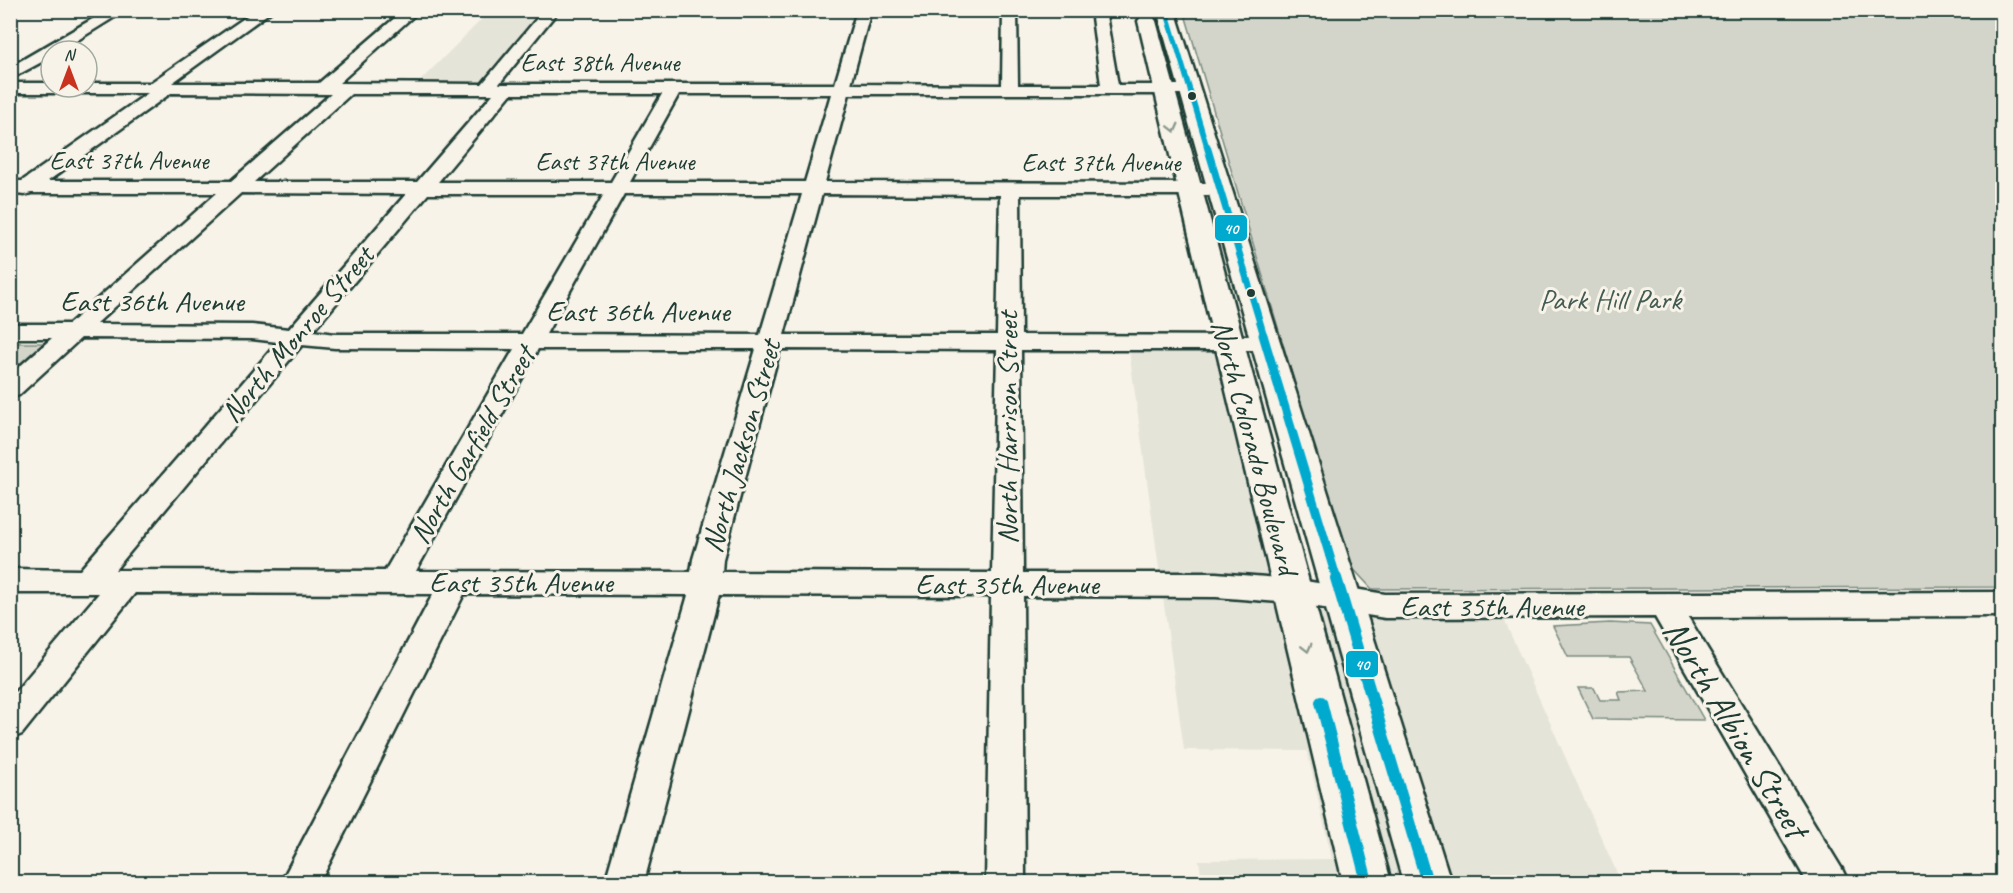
<svg xmlns="http://www.w3.org/2000/svg" width="2013" height="893" font-family="Caveat,sans-serif">
<style>
.built{fill:#e5e4d9}
.green{fill:#d3d5ca;stroke:#79897f;stroke-width:1.5}
.lines{fill:none;stroke-linecap:round;stroke-linejoin:round}
.minor-casing{stroke:#1f3d34;stroke-width:5}
.major-casing{stroke:#1f3d34;stroke-width:5}
.minor{fill:#f7f3e8;fill-rule:evenodd}
.major{fill:#f7f3e8;fill-rule:evenodd}
.bus-1-far3-casing{stroke:#f7f3e8;stroke-width:8}
.bus-1-far2-casing{stroke:#f7f3e8;stroke-width:10}
.bus-1-far1-casing{stroke:#f7f3e8;stroke-width:14}
.bus-1-casing{stroke:#f7f3e8;stroke-width:16}
.bus-1-far3{stroke:#00a9ce;stroke-width:5}
.bus-1-far2{stroke:#00a9ce;stroke-width:7}
.bus-1-far1{stroke:#00a9ce;stroke-width:9}
.bus-1{stroke:#00a9ce;stroke-width:12}
.oneway{stroke:#8b988e}
.bus-dot{fill:#1f3d34;stroke:#f7f3e8;stroke-width:2}
.labels{text-anchor:middle;stroke-width:6;stroke-linejoin:round;paint-order:stroke}
.far-street-label{font-size:26px;fill:#1f3d34;stroke:#f7f3e8}
.park-label{font-size:30px;fill:#435b52;stroke:#f7f3e8}
.street-label{font-size:30px;fill:#1f3d34;stroke:#f7f3e8}
.near-street-label{font-size:36px;fill:#1f3d34;stroke:#f7f3e8}
.line-badge{stroke:#f7f3e8;stroke-width:2}
.badge-label{font-size:16px;text-anchor:middle;font-weight:bold;fill:#fff}
</style>
<rect width="100%" height="100%" fill="#f7f3e8"/>
<filter id="ink" filterUnits="userSpaceOnUse"><feTurbulence type="fractalNoise" baseFrequency=".0167" numOctaves="2"/><feDisplacementMap in="SourceGraphic" scale="12" xChannelSelector="R" yChannelSelector="G"/><feConvolveMatrix kernelMatrix="1 2 1 2 8 2 1 2 1" color-interpolation-filters="sRGB"/></filter>
<g filter="url(#ink)">
<!-- built -->
<g class="built">
<polygon points="490,11 545,11 481,83 417,84"/>
<polygon points="1128,343 1228,343 1293,591 1498,606 1621,882 1202,882 1199,860 1332,859 1307,751 1184,750"/>
</g>
<!-- green -->
<g class="green">
<polygon points="1184,11 2002,11 2002,587 1372,589 1348,563"/>
<polygon points="11,343 45,343 11,374"/>
<polygon points="1610,623 1650,625 1704,720 1593,719 1578,688 1594,688 1600,700 1621,700 1618,692 1648,691 1629,657 1568,657 1553,626"/>
</g>
<g class="lines">
<defs>
<g id="minor">
<polygon points="108,10 126,10 60,51 51,51 51,57 10,79 10,67"/>
<path d="M 256,10 L 273,10 L 172,83 L 319,83 L 404,10 L 420,10 L 339,83 L 482,84 L 544,10 L 559,10 L 499,84 L 835,84 L 857,10 L 871,10 L 851,84 L 1002,85 L 1003,10 L 1017,10 L 1018,85 L 1101,85 L 1091,10 L 1105,10 L 1118,85 L 1190,85 L 1196,86 L 1198,90 L 1196,94 L 849,94 L 825,182 L 1219,183 L 1226,185 L 1229,189 L 1226,193 L 1219,195 L 1020,195 L 1021,335 L 1265,336 L 1274,338 L 1277,343 L 1274,348 L 1265,350 L 1021,350 L 1023,573 L 1216,573 L 1293,579 L 1385,594 L 2002,592 L 2002,616 L 1688,617 L 1842,869 L 1848,882 L 1807,882 L 1655,617 L 1385,618 L 1293,603 L 1216,597 L 1023,596 L 1025,882 L 986,882 L 991,596 L 719,595 L 644,882 L 605,882 L 688,595 L 464,594 L 320,882 L 281,882 L 433,594 L 135,593 L 22,734 L 10,739 L 10,698 L 99,593 L 10,593 L 10,569 L 80,570 L 278,342 L 252,339 L 81,338 L 19,395 L 10,397 L 10,375 L 52,338 L 10,338 L 10,324 L 69,324 L 217,193 L 31,193 L 24,195 L 10,193 L 10,181 L 22,181 L 148,93 L 10,93 L 10,83 L 51,83 L 51,87 L 87,87 L 87,83 L 150,83 ZM 171,93 L 331,94 L 231,181 L 48,181 ZM 351,94 L 493,94 L 417,182 L 254,182 ZM 511,94 L 662,94 L 611,182 L 438,182 ZM 679,94 L 831,94 L 805,182 L 630,182 ZM 241,193 L 406,194 L 289,329 L 252,325 L 96,324 ZM 428,194 L 604,194 L 522,334 L 335,334 L 313,331 ZM 624,194 L 802,194 L 760,335 L 546,334 ZM 822,194 L 1000,195 L 997,335 L 784,335 ZM 302,345 L 335,348 L 514,349 L 385,571 L 115,570 ZM 538,349 L 756,349 L 693,559 L 691,572 L 416,571 ZM 780,349 L 997,350 L 992,573 L 722,572 L 723,559 Z"/>
</g>
<g id="major">
<polygon points="1157,10 1175,10 1451,882 1403,882"/>
<polygon points="1147,16 1153,17 1156,21 1391,882 1343,882 1138,21 1141,17"/>
</g>
</defs>
<!-- minor casing -->
<use href="#minor" class="minor-casing"/>
<!-- major casing -->
<use href="#major" class="major-casing"/>
<!-- minor -->
<use href="#minor" class="minor"/>
<!-- major -->
<use href="#major" class="major"/>
<defs>
<polyline id="bus-1-far3" points="1166,10 1207,147"/>
<polyline id="bus-1-far2" points="1207,146 1264,336"/>
<polyline id="bus-1-far1" points="1263,335 1337,580"/>
<g id="bus-1">
<polyline points="1336,578 1427,882"/>
<polyline points="1321,702 1367,882"/>
</g>
</defs>
<!-- bus-1-far3 casing -->
<use href="#bus-1-far3" class="bus-1-far3-casing"/>
<!-- bus-1-far2 casing -->
<use href="#bus-1-far2" class="bus-1-far2-casing"/>
<!-- bus-1-far1 casing -->
<use href="#bus-1-far1" class="bus-1-far1-casing"/>
<!-- bus-1 casing -->
<use href="#bus-1" class="bus-1-casing"/>
<!-- bus-1-far3 -->
<use href="#bus-1-far3" class="bus-1-far3"/>
<!-- bus-1-far2 -->
<use href="#bus-1-far2" class="bus-1-far2"/>
<!-- bus-1-far1 -->
<use href="#bus-1-far1" class="bus-1-far1"/>
<!-- bus-1 -->
<use href="#bus-1" class="bus-1"/>
</g>
<!-- one-way arrows -->
<defs><path id="oneway-chevron" d="M-2-3.5L2.5 0L-2 3.5" fill="none" stroke-width="1.6" stroke-linecap="round" stroke-linejoin="round" transform="scale(1.5)"/></defs>
<g class="oneway">
<use href="#oneway-chevron" transform="translate(1174 128) rotate(76)"/>
<use href="#oneway-chevron" transform="translate(1307 648) rotate(76)"/>
</g>
</g>
<!-- markers -->
<g class="bus-dot">
<circle cx="1192" cy="96" r="5"/>
<circle cx="1251" cy="293" r="5"/>
</g>
<g class="labels">
<!-- far-street labels -->
<g class="far-street-label">
<text x="600" y="71">East 38th Avenue</text>
<text x="129" y="169">East 37th Avenue</text>
<text x="615" y="170">East 37th Avenue</text>
<text x="1101" y="171">East 37th Avenue</text>
</g>
<!-- park labels -->
<g class="park-label">
<text x="1610" y="309">Park Hill Park</text>
</g>
<!-- street labels -->
<g class="street-label">
<text x="152" y="311">East 36th Avenue</text>
<text x="638" y="321">East 36th Avenue</text>
<text transform="translate(297 334) rotate(-50)" y="10">North Monroe Street</text>
<text transform="translate(1007 428) rotate(-90)" y="10">North Harrison Street</text>
<text transform="translate(472 445) rotate(-60)" y="10">North Garfield Street</text>
<text transform="translate(741 446) rotate(-74)" y="10">North Jackson Street</text>
<text transform="translate(1255 447) rotate(75)" y="10">North Colorado Boulevard</text>
<text x="521" y="592">East 35th Avenue</text>
<text x="1007" y="594">East 35th Avenue</text>
<text x="1492" y="616">East 35th Avenue</text>
</g>
<!-- near-street labels -->
<g class="near-street-label">
<text transform="translate(1737 728) rotate(59)" y="13">North Albion Street</text>
</g>
</g>
<g class="line-badge">
<rect x="1214" y="214" width="34" height="28" rx="6" fill="#00a9ce"/>
<rect x="1345" y="650" width="34" height="28" rx="6" fill="#00a9ce"/>
</g>
<g class="badge-label">
<text x="1231" y="234">40</text>
<text x="1362" y="670">40</text>
</g>
<!-- margin -->
<rect width="2013" height="893" fill="none" stroke="#f7f3e8" stroke-width="36"/>
<rect x="18" y="18" width="1977" height="857" fill="none" stroke="#1f3d34" stroke-width="2" filter="url(#ink)"/>
<!-- north arrow -->
<g transform="translate(69 69)"><circle r="28" fill="#f7f3e8" stroke="#a1aaa0" stroke-width="1.5"/>
<path d="M0-4.5L10 22L0 15L-10 22Z" fill="#c8321e"/>
<text y="-9" font-size="16" font-weight="bold" text-anchor="middle" fill="#1f3d34">N</text>
</g>
</svg>
